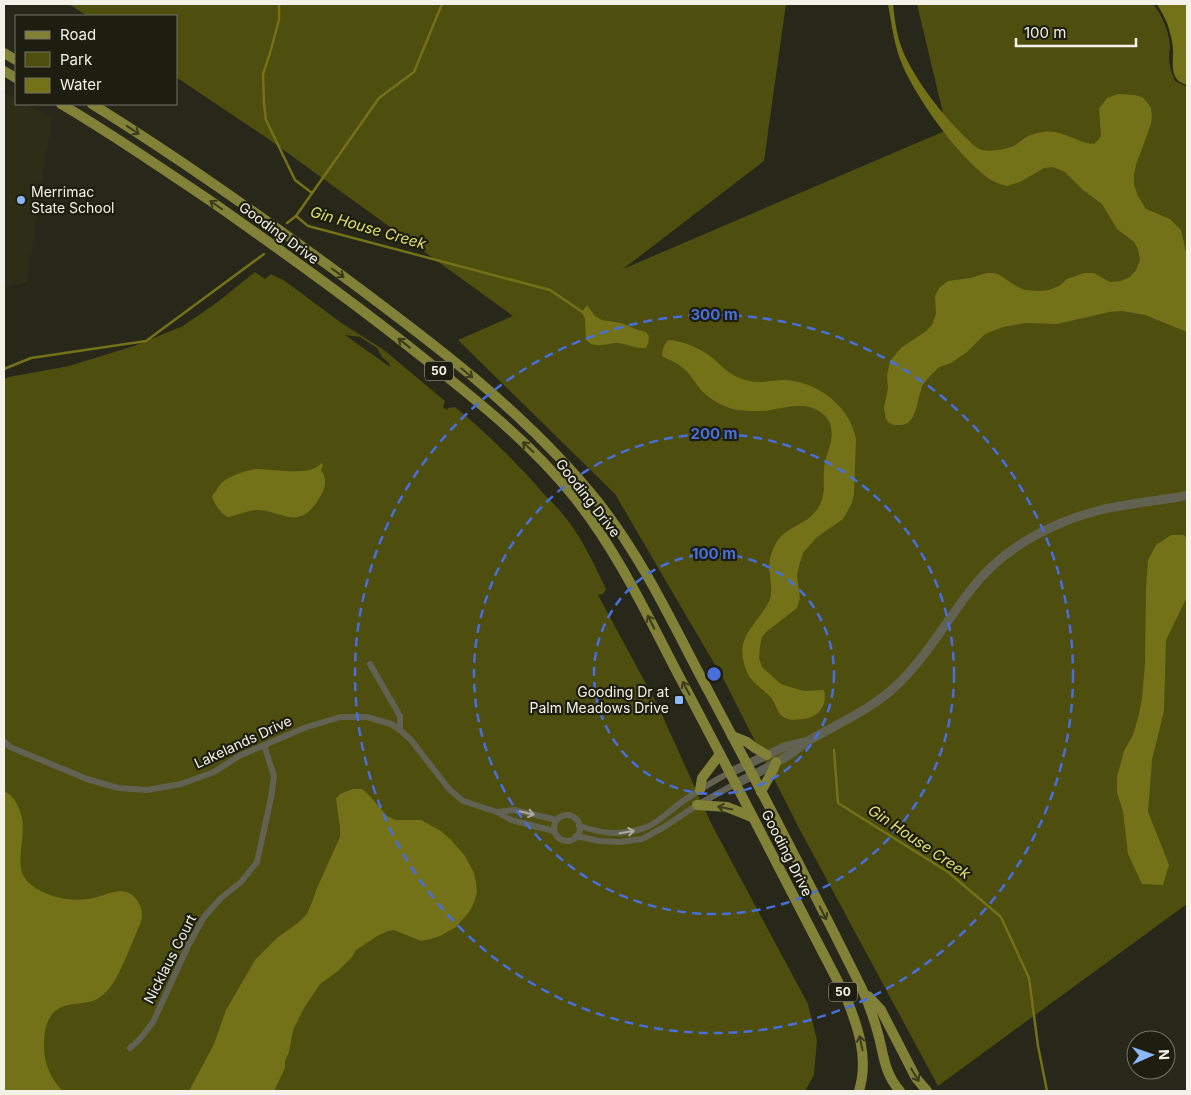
<svg xmlns="http://www.w3.org/2000/svg" width="1191" height="1095" font-family="Inter,sans-serif">
<style>
.built{fill:#2d2d18}
.green{fill:#4e4e0f;fill-rule:evenodd}
.water{fill:#737218}
.lines{fill:none;stroke-linecap:round;stroke-linejoin:round}
.stream{stroke:#737218;stroke-width:2.5}
.minor{stroke:#626253;stroke-width:6}
.tertiary{stroke:#626253;stroke-width:9}
.primary{stroke:#818137;stroke-width:10}
.oneway{stroke:#3c3c1c}
.oneway2{stroke:#aaaa9e}
.ring{fill:none;stroke:#486fdb;stroke-width:2.5;stroke-dasharray:9 6}
.poi-dot{fill:#8db9fc;stroke:#1e1e10;stroke-width:2}
.labels{text-anchor:middle;stroke-width:4.5;stroke-linejoin:round;paint-order:stroke}
.shield{fill:#1e1e10;stroke:#b2b2a8;stroke-width:1}
.shield-label{font-size:12px;font-weight:bold;fill:#f2f2e9}
.poi-label{font-size:14px;fill:#f2f2e9;stroke:#1e1e10;text-anchor:start}
.street-label{font-size:14px;fill:#f2f2e9;stroke:#1e1e10}
.water-label{font-size:15px;font-style:italic;fill:#e1e16f;stroke:#1e1e10}
.centre{fill:#486fdb;stroke:#1e1e10;stroke-width:2.5}
.ring-label{font-size:15px;text-anchor:middle;font-weight:bold;fill:#486fdb;stroke:#1e1e10;stroke-width:4.5;stroke-linejoin:round;paint-order:stroke}
</style>
<rect width="100%" height="100%" fill="#27271a"/>
<!-- built -->
<polygon class="built" points="4,93 16,99 16,104 25,104 52,117 27,283 4,288"/>
<!-- green -->
<g class="green">
<path d="M 69,4 L 786,4 L 764,161 L 623,269 L 947,130 L 917,4 L 1153,4 C 1163,17 1168,29 1170,45 C 1170,49 1169,53 1169,57 C 1169,66 1172,73 1175,81 L 1187,87 L 1187,904 L 938,1086 L 800,830 L 725,682 L 615,494 L 458,340 L 513,316 L 267,138 L 176,77 L 176,16 L 87,16 Z"/>
<path d="M 255,272 L 265,279 L 271,274 L 285,281 L 340,322 L 384,350 L 445,401 L 443,407 L 447,410 L 448,408 L 455,407 C 487,433 516,462 543,493 C 552,502 561,511 569,522 C 584,542 595,566 606,589 L 603,594 L 598,595 L 658,706 L 711,823 L 808,1004 L 817,1040 L 814,1075 L 805,1091 L 4,1091 L 4,379 L 9,377 L 69,366 L 134,346 L 183,326 L 219,301 ZM 345,335 L 360,337 L 377,348 L 382,357 L 389,363 L 390,367 Z"/>
</g>
<!-- water -->
<g class="water">
<path d="M 888,4 L 893,4 C 895,22 897,39 905,56 C 919,85 941,113 964,136 C 970,141 975,148 982,150 C 992,152 1007,149 1016,145 C 1018,143 1020,141 1022,140 C 1028,135 1036,133 1043,132 C 1063,129 1075,143 1094,144 L 1098,140 L 1101,136 L 1099,109 L 1107,98 L 1118,94 L 1135,95 L 1142,97 L 1147,102 L 1151,108 L 1152,116 L 1151,124 L 1136,165 L 1134,175 L 1134,185 L 1138,196 L 1146,209 L 1170,219 L 1181,230 L 1187,257 L 1187,332 L 1145,315 L 1122,311 L 1109,312 L 1057,324 L 1025,323 L 1003,327 L 985,334 L 967,352 L 951,363 L 939,367 L 929,377 L 922,386 L 916,409 L 913,417 L 908,423 L 902,425 L 894,425 L 889,423 L 886,419 L 884,408 L 888,388 L 887,376 L 890,361 L 902,347 L 925,332 L 932,325 L 936,314 L 935,296 L 939,288 L 948,281 L 970,278 L 987,273 L 994,273 L 998,274 L 1016,286 L 1025,290 L 1039,291 L 1049,290 L 1059,286 L 1067,279 L 1084,273 L 1094,273 L 1110,282 L 1121,281 L 1130,277 L 1136,270 L 1140,260 L 1138,249 L 1134,242 L 1117,229 L 1102,204 L 1083,190 L 1065,172 L 1053,167 L 1044,168 L 1020,182 L 1007,186 C 1003,185 997,183 993,181 C 961,162 908,88 898,53 C 893,37 891,20 888,4 Z"/>
<path d="M 1157,4 L 1187,4 L 1187,85 C 1170,80 1173,67 1173,52 C 1173,46 1172,39 1170,33 C 1168,22 1162,13 1157,4 Z"/>
<path d="M 587,305 L 595,316 L 602,320 L 621,323 L 638,330 L 646,332 L 649,336 L 648,344 L 646,348 C 636,349 627,344 618,343 C 611,343 604,346 597,345 C 592,345 589,343 586,340 L 585,319 L 582,312 Z"/>
<path d="M 671,340 C 685,342 699,348 710,356 C 720,364 728,374 740,378 C 750,382 760,383 770,381 C 774,381 778,380 782,380 C 815,380 850,405 856,439 L 854,494 L 852,503 L 843,519 L 817,537 L 803,553 L 799,566 L 797,576 L 800,598 L 797,608 L 766,632 L 762,637 L 760,646 L 759,658 L 762,667 L 781,684 L 790,687 L 804,691 L 824,690 C 828,707 818,717 803,719 C 798,719 792,721 788,719 C 778,717 777,706 772,699 C 764,689 752,684 747,672 C 735,642 748,633 764,610 C 767,605 771,600 771,594 C 772,587 770,581 770,575 C 768,565 770,554 775,545 C 784,527 804,526 815,512 C 819,508 822,501 823,495 C 825,487 823,477 824,469 C 825,455 834,442 831,428 C 831,423 828,419 824,415 C 807,399 784,409 763,411 C 754,411 746,411 737,410 C 725,408 709,399 701,390 C 695,383 691,375 684,369 C 678,363 669,360 662,356 C 662,350 664,346 667,341 Z"/>
<path d="M 321,463 L 323,465 L 321,470 C 327,478 326,487 321,495 C 311,513 301,522 281,515 C 273,513 266,510 258,510 C 247,510 238,516 227,517 C 220,512 214,504 212,496 C 216,492 219,484 224,481 C 230,476 250,469 257,469 C 273,469 312,477 321,463 Z"/>
<polygon points="1171,535 1184,535 1187,540 1187,597 1166,640 1164,711 1152,760 1148,812 1169,865 1163,885 1142,884 1128,854 1123,811 1117,793 1117,777 1124,751 1133,735 1139,714 1142,699 1145,663 1146,587 1148,560 1156,545"/>
<polygon points="353,789 362,789 368,794 387,816 396,820 421,820 441,831 452,841 465,856 474,873 476,882 477,892 474,903 469,912 456,927 440,936 431,939 421,941 394,930 388,931 379,935 356,950 352,957 338,971 320,984 304,1008 293,1030 289,1052 285,1061 285,1068 274,1091 189,1091 214,1044 226,1010 255,960 277,938 299,922 307,914 312,902 317,888 340,837 340,827 336,799 340,794"/>
<path d="M 4,791 C 12,795 17,802 20,811 C 29,833 13,862 25,878 C 28,884 37,889 43,892 C 57,899 73,901 88,899 C 105,897 124,882 137,900 C 142,908 143,913 141,922 C 132,941 121,976 107,991 C 91,1009 75,999 58,1009 C 43,1017 42,1047 46,1062 C 49,1074 55,1083 63,1091 L 4,1091 Z"/>
</g>
<g class="lines">
<!-- stream -->
<g class="stream">
<polyline points="279,4 279,20 270,53 263,74 264,103 266,120 295,180 312,193"/>
<polyline points="442,4 414,72 379,98 296,216 308,226 550,290 584,313"/>
<polyline points="287,223 296,216"/>
<polyline points="4,369 31,358 146,341 264,254"/>
<polyline points="834,750 838,803 948,872 1001,917 1029,978 1038,1046 1047,1091"/>
</g>
<!-- minor -->
<g class="minor">
<polyline points="370,664 400,716 400,730"/>
<polyline points="4,741 10,747 87,779 118,788 147,790 181,784 214,772 239,756 304,728 340,717 367,717 391,724 400,730 411,740 449,789 463,801 497,812 511,820 554,831"/>
<polyline points="498,812 514,810 557,820"/>
<circle cx="567" cy="828" r="13"/>
<path d="M 579,826 C 602,833 617,836 641,829 C 656,825 669,811 683,801 C 698,791 713,781 729,773"/>
<polyline points="576,836 599,841 620,842 642,839 664,827 697,805 735,784"/>
<polyline points="130,1048 140,1039 153,1022 189,944 204,917 221,898 241,882 257,862 271,798 274,776 264,745"/>
</g>
<!-- tertiary -->
<g class="tertiary">
<polyline points="729,773 784,747 803,742"/>
<path d="M 735,784 C 753,775 772,766 789,755 C 796,750 803,744 810,740 C 841,722 874,708 899,683 C 928,655 948,618 973,587 C 1005,546 1055,521 1104,509 C 1128,504 1154,501 1179,497 L 1187,495"/>
</g>
<!-- primary -->
<g class="primary">
<polyline points="4,53 16,60"/>
<polyline points="4,71 16,78"/>
<path d="M 61,104 C 114,135 164,170 215,204 C 280,250 345,296 407,345 C 466,392 527,438 574,497 C 618,552 647,615 679,676 C 736,783 790,890 846,997 C 858,1027 869,1058 859,1091"/>
<path d="M 92,104 C 176,156 256,213 336,271 C 429,340 525,411 598,502 C 644,560 675,629 710,694 C 762,792 813,890 862,989 C 868,1002 873,1016 877,1030 C 884,1053 883,1072 900,1091"/>
<polyline points="732,736 747,742 755,748 767,755"/>
<polyline points="700,790 702,778 720,754"/>
<path d="M 761,792 C 766,781 773,773 776,762"/>
<polyline points="697,805 727,807 752,817"/>
<polyline points="868,996 881,1010 916,1078 927,1091"/>
</g>
</g>
<!-- one-way arrows -->
<defs><path id="oneway-shaft" d="M-6 0H5M1.5-3L5.5 0L1.5 3" fill="none" stroke-width="1.6" stroke-linecap="round" stroke-linejoin="round" transform="scale(1.25)"/></defs>
<g class="oneway">
<use href="#oneway-shaft" transform="translate(133 130) rotate(34)"/>
<use href="#oneway-shaft" transform="translate(216 205) rotate(-145)"/>
<use href="#oneway-shaft" transform="translate(338 273) rotate(36)"/>
<use href="#oneway-shaft" transform="translate(404 343) rotate(-142)"/>
<use href="#oneway-shaft" transform="translate(467 373) rotate(39)"/>
<use href="#oneway-shaft" transform="translate(528 447) rotate(-137)"/>
<use href="#oneway-shaft" transform="translate(651 622) rotate(-117)"/>
<use href="#oneway-shaft" transform="translate(686 688) rotate(-118)"/>
<use href="#oneway-shaft" transform="translate(725 808) rotate(-168)"/>
<use href="#oneway-shaft" transform="translate(823 913) rotate(63)"/>
<use href="#oneway-shaft" transform="translate(861 1043) rotate(-102)"/>
<use href="#oneway-shaft" transform="translate(915 1075) rotate(59)"/>
</g>
<g class="oneway2">
<use href="#oneway-shaft" transform="translate(527 813) rotate(13)"/>
<use href="#oneway-shaft" transform="translate(627 832) rotate(-9)"/>
</g>
<!-- distance rings -->
<g class="ring">
<circle cx="714" cy="674" r="120"/>
<circle cx="714" cy="674" r="240"/>
<circle cx="714" cy="674" r="359"/>
</g>
<!-- markers -->
<g class="poi-dot">
<circle cx="21" cy="200" r="5"/>
<rect x="674" y="695" width="10" height="10" rx="2.5"/>
</g>
<g class="labels">
<!-- shield labels -->
<g class="shield">
<rect x="425" y="361.5" width="28" height="19" rx="4"/>
<rect x="829" y="982.5" width="28" height="19" rx="4"/>
</g>
<g class="shield-label">
<text x="439" y="375">50</text>
<text x="843" y="996">50</text>
</g>
<!-- poi labels -->
<g class="poi-label">
<text x="31" y="197">Merrimac<tspan x="31" dy="16">State School</tspan></text>
<text x="669" y="697" text-anchor="end">Gooding Dr at<tspan x="669" dy="16">Palm Meadows Drive</tspan></text>
</g>
<!-- street labels -->
<g class="street-label">
<text transform="translate(279 233) rotate(36)" y="5">Gooding Drive</text>
<text transform="translate(588 498) rotate(52)" y="5">Gooding Drive</text>
<text transform="translate(243 742) rotate(-25)" y="5">Lakelands Drive</text>
<text transform="translate(787 853) rotate(63)" y="5">Gooding Drive</text>
<text transform="translate(170 959) rotate(-63)" y="5">Nicklaus Court</text>
</g>
<!-- water labels -->
<g class="water-label">
<text transform="translate(368 228) rotate(16)" y="5">Gin House Creek</text>
<text transform="translate(919 842) rotate(34)" y="5">Gin House Creek</text>
</g>
</g>
<circle cx="714" cy="674" r="8" class="centre"/>
<g class="ring-label">
<text x="714" y="320">300 m</text>
<text x="714" y="439">200 m</text>
<text x="714" y="559">100 m</text>
</g>
<!-- border -->
<rect width="1191" height="1095" fill="none" stroke="#f2f2e9" stroke-width="10"/>
<!-- legend -->
<rect x="15" y="15" width="162" height="90" fill="#1e1e10" stroke="#737367"/>
<rect x="25" y="31" width="25" height="8" fill="#818137" stroke="#737367"/>
<text x="60" y="40" font-size="15" fill="#f2f2e9">Road</text>
<rect x="25" y="52" width="25" height="15" fill="#4e4e0f" stroke="#737367"/>
<text x="60" y="65" font-size="15" fill="#f2f2e9">Park</text>
<rect x="25" y="78" width="25" height="15" fill="#737218" stroke="#737367"/>
<text x="60" y="90" font-size="15" fill="#f2f2e9">Water</text>
<!-- north arrow -->
<g transform="translate(1151 1055) rotate(88)"><circle r="24" fill="#1e1e10" stroke="#737367"/>
<path d="M0-4L9 19L0 12L-9 19Z" fill="#8db9fc"/>
<text y="-8" font-size="14" font-weight="bold" text-anchor="middle" fill="#f2f2e9">N</text>
</g>
<!-- scale -->
<path d="M1016 38v8h120v-8" fill="none" stroke="#f2f2e9" stroke-width="2.5"/>
<text x="1024" y="38" font-size="15" fill="#f2f2e9" stroke="#1e1e10" stroke-width="4" paint-order="stroke">100 m</text>
</svg>
